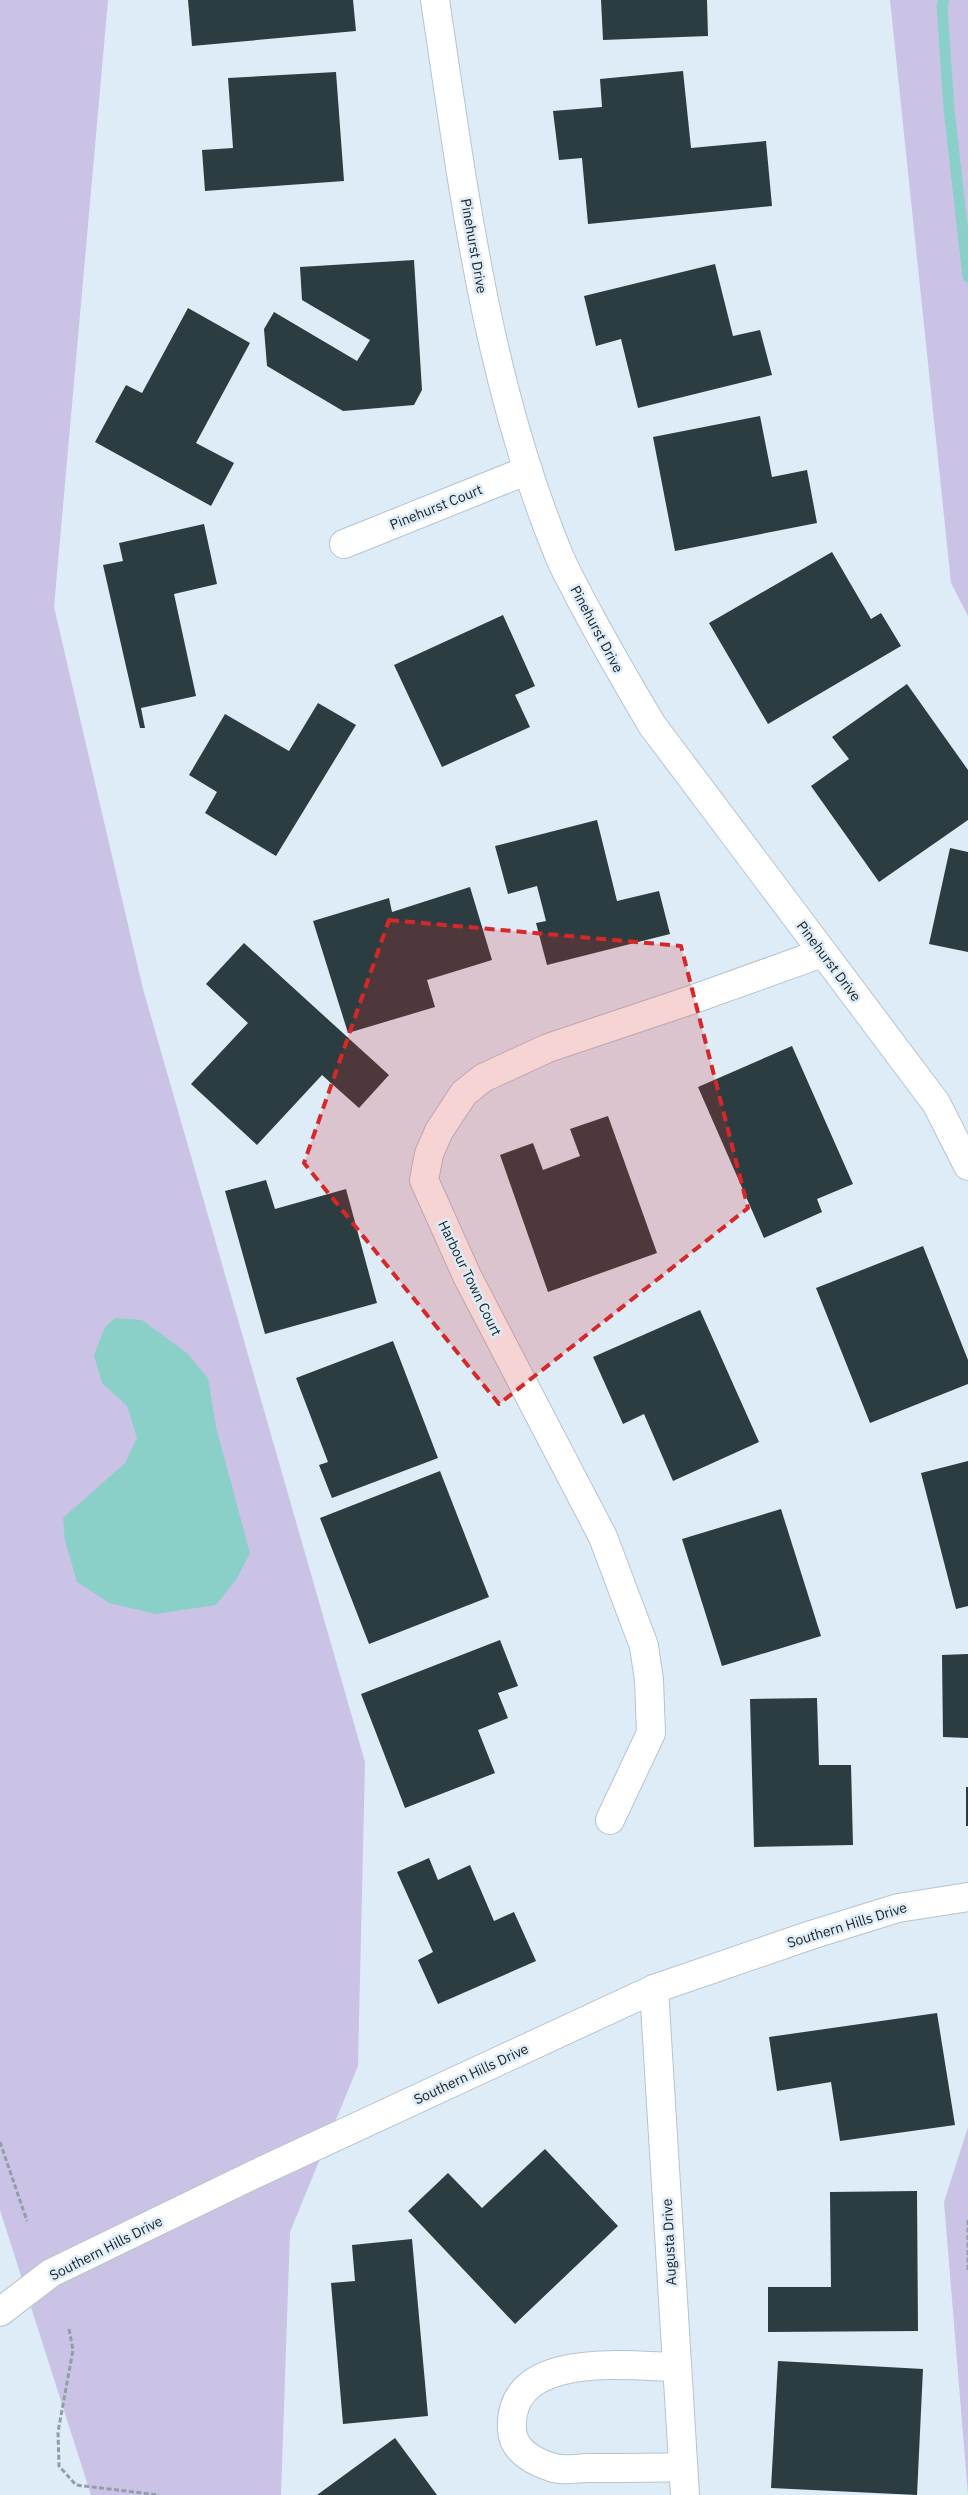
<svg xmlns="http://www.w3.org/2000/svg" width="968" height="2495" font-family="'IBM Plex Sans',sans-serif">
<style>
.green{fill:#cbc3e5}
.water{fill:#8bd0c8}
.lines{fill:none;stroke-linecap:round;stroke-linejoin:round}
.stream{stroke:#8bd0c8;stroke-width:11}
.building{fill:#2c3d41}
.minor-casing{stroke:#b6c4d0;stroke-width:30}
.path{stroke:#929da5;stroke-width:3;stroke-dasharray:5 2.5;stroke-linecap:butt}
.minor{stroke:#fff;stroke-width:28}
.marked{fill:#d62828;fill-opacity:0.2;stroke:#d62828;stroke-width:4;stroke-dasharray:10 6;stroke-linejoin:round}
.labels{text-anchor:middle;stroke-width:5;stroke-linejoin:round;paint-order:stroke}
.street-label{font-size:14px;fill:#20252a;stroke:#ddecf7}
</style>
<rect width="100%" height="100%" fill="#ddecf7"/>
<!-- green -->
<g class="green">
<polygon points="0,0 108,0 54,607 143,989 365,1762 358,2066 290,2232 281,2495 91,2495 0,2210"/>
<polygon points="890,0 968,0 968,616 951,583"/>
<polygon points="968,2127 968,2495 944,2202"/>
</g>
<!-- water -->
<polygon class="water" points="115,1318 142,1320 187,1353 208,1378 216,1427 250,1553 236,1580 216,1605 156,1614 109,1603 77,1582 65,1541 63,1518 125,1463 137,1438 127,1406 102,1383 94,1355 105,1327"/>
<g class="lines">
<!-- stream -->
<polyline class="stream" points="944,0 942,6 949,109 968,277"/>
</g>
<!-- building -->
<g class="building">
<polygon points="188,0 353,0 356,31 192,46"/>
<polygon points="601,0 707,0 708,36 603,40"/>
<polygon points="683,71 691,148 766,141 772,206 588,224 582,158 559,160 553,111 602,107 600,79"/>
<polygon points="336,72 344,181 205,191 202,150 233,148 228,78"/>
<polygon points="414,260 422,390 414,405 343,411 267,366 264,329 274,312 357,361 370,340 302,300 300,267"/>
<polygon points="715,264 733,336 760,330 772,375 638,408 621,339 596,346 584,296"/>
<polygon points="188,308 250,343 196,443 234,463 211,506 95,442 126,385 142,393"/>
<polygon points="760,416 772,477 807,470 817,523 675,551 653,437"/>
<polygon points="204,524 217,584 174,594 196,696 141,708 145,728 140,728 103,565 123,561 119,543"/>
<polygon points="832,552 871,619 881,613 901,646 768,724 709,623"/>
<polygon points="503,615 535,686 515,695 530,727 442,767 394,665"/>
<polygon points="907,684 968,770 968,820 879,882 811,786 849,759 832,737"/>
<polygon points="318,703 356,725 276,856 205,813 217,792 189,775 225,714 289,751"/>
<polygon points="597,820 617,901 659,891 670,934 547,965 536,923 546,921 537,886 508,894 495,846"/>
<polygon points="950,848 968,852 968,952 929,944"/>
<polygon points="470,887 492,960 427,980 435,1007 348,1033 313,921 389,898 392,912"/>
<polygon points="244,943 389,1075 359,1108 322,1075 257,1145 191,1084 248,1023 206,984"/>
<polygon points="792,1046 853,1184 817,1199 822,1212 764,1238 698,1087"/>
<polygon points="608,1116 657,1253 548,1292 500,1155 533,1143 543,1170 580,1156 570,1129"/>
<polygon points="266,1180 275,1209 346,1189 377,1303 265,1334 225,1191"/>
<polygon points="923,1246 968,1360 968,1384 870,1423 816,1288"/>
<polygon points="700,1310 759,1442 673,1481 644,1414 623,1424 593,1357"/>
<polygon points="393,1341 438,1458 332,1498 319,1465 328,1462 296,1378"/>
<polygon points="968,1461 968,1606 956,1609 921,1473"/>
<polygon points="440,1471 489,1597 369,1644 320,1518"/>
<polygon points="781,1509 821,1636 722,1666 682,1539"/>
<polygon points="500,1640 518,1686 498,1693 508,1718 478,1730 495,1773 405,1808 361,1694"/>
<polygon points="968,1654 968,1738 943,1737 942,1655"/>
<polygon points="817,1698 819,1765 851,1765 853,1845 754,1847 750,1699"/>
<rect x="966" y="1787" width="2" height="39"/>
<polygon points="429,1858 438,1880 470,1865 494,1921 514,1912 536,1961 438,2004 418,1960 433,1952 397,1872"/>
<polygon points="937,2013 955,2125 840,2141 831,2082 777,2091 769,2037"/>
<polygon points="545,2149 618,2226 515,2324 408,2211 448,2173 482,2208"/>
<polygon points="917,2191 918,2331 768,2332 768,2287 831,2287 830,2192"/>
<polygon points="412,2239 428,2416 343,2424 331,2283 355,2281 352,2245"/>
<polygon points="778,2361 923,2369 917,2495 771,2488"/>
<polygon points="395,2438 437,2495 317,2495"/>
</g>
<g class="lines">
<defs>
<g id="minor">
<path d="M 435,0 C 463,186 486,378 558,553 C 564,569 573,583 580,598 C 603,641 627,683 652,725 L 936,1103 L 968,1166"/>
<polyline points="344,544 528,470"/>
<polyline points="610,1820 651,1733 649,1680 644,1646 603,1537 467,1276 424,1180 429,1154 439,1131 464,1093 483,1078 548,1048 691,1000 822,953"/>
<polyline points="654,1989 685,2495"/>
<polyline points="0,2312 51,2273 253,2175 654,1989 811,1935 898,1908 968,1897"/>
<path d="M 676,2367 C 626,2366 507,2350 512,2430 C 513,2452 537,2463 554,2468 C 564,2471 578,2468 588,2468 C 620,2468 652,2468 683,2467"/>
</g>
</defs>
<!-- minor casing -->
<use href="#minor" class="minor-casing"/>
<!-- path -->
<g class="path">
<polyline points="0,2142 27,2221"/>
<polyline points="968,2220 968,2271"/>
<polyline points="69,2329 73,2350 58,2432 59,2466 76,2485 159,2495"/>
</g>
<!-- minor -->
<use href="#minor" class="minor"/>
</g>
<!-- marked area -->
<path class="marked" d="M 389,920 L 681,946 L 748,1208 L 499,1404 L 304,1163 Z"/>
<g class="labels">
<!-- street labels -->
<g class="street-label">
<text transform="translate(474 246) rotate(80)" y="5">Pinehurst Drive</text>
<text transform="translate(436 507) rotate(-22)" y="5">Pinehurst Court</text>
<text transform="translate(597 629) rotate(62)" y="5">Pinehurst Drive</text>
<text transform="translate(829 961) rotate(53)" y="5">Pinehurst Drive</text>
<text transform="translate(470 1278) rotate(64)" y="5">Harbour Town Court</text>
<text transform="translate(847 1925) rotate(-17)" y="5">Southern Hills Drive</text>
<text transform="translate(471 2074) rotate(-25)" y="5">Southern Hills Drive</text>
<text transform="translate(669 2242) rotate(-93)" y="5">Augusta Drive</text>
<text transform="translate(106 2248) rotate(-27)" y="5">Southern Hills Drive</text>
</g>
</g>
</svg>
